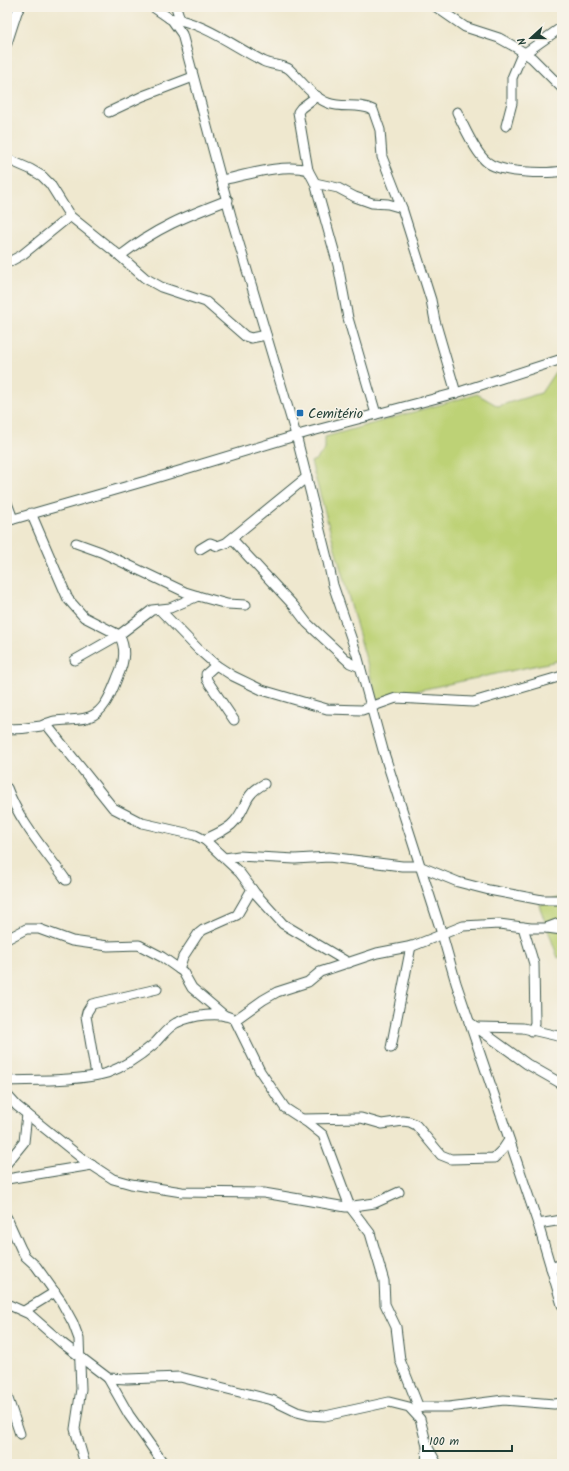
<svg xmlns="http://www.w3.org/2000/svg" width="569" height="1471" font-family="Kalam,sans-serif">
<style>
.green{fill:#bdd276;stroke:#6e8855}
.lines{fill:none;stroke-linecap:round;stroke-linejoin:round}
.minor-casing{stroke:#3e574b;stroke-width:11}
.minor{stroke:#fff;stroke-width:9}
.poi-dot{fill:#1f6fb2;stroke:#f7f3e8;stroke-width:1.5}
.labels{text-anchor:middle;stroke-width:3;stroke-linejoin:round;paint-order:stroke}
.poi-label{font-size:14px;fill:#1f3d34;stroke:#f7f3e8;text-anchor:start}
</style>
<rect width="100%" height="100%" fill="#f7f3e8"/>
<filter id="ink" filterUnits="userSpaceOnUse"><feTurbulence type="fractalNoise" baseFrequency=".025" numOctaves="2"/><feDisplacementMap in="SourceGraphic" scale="8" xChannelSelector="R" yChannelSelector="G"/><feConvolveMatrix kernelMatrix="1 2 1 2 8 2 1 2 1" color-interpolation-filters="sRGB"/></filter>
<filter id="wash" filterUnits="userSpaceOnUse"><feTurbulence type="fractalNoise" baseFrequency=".012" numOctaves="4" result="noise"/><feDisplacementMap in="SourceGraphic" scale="16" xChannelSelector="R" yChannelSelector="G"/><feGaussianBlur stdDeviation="0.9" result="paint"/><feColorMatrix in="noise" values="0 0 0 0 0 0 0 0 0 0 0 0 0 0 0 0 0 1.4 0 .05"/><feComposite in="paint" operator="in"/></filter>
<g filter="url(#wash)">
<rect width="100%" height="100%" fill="#efe8cf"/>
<!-- green -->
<g class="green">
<polygon points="562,370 562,660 377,699 311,462 315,460 325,450 325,437 477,394 498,406 541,393 555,372"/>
<polygon points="562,896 562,956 558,958 539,905"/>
</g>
</g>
<g filter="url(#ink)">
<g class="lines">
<defs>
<g id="minor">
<polyline points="153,7 172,20 182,34 232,220 296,435 328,562 333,585 357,655 383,750 442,934 456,983 538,1224 562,1305"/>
<polyline points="176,7 180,19"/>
<polyline points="436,7 465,27 499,38 517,48 532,58 562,88"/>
<path d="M 169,18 C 203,22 233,46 263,61 C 270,65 284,65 289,69 C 301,80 312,97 328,103 C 343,109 357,102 373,110 L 380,130 L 382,157 L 402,208"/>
<polyline points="7,43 17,12 20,7"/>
<polyline points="525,53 562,27"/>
<polyline points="109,112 143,96 193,77"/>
<path d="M 457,112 C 463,125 476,154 487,162 C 500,173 546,174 562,171"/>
<polyline points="506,126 512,103 512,78 523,52"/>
<polyline points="7,159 30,169 42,176 50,184 70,216 120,256 145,278 161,287 206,302 245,336 251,338 266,335"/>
<polyline points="308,170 298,112 301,108 317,96"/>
<path d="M 222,180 C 246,175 284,163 308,170 L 315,183 L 338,188 L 355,197 L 372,203 L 388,204 L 402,208 L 431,300 L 435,321 L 456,393"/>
<polyline points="315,183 338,265 348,318 376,414"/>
<path d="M 120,256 C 156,228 186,216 228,200"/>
<polyline points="7,263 22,255 70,216"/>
<polyline points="7,503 13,519"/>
<polyline points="7,521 149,480 305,433 456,393 562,359"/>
<polyline points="232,539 294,606 307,623 350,663 360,667"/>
<polyline points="76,543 101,552 185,592 198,596"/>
<polyline points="200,549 210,543 218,546 226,543 307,477"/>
<polyline points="160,610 199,650 216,665 233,676 262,690 327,709 362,710 396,698 473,702 562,676"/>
<polyline points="75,660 119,635 152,610 170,608 198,596 227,604 246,605"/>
<polyline points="216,665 206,674 207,680 234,720"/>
<polyline points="46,724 113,808 142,823 195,835 205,840 240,873 255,893 283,924 349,963"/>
<path d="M 7,729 C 18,729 30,728 41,726 C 46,724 50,722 55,721 C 66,719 78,721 89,717 C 105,712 112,691 118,676 C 124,663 127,649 119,635 L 84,617 L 68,599 L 31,513"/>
<path d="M 7,788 C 20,823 45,850 66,880"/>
<path d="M 205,840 C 214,834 227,831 234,822 C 248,807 242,796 264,784"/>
<polyline points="225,858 239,856 295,859 329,857 402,866 419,866 458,882 489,890 542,900 562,900"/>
<polyline points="523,927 534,964 535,1023 532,1031"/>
<polyline points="547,928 562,930"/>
<polyline points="7,939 26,929 39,929 72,941 108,946 139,945 162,957 179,969 183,972 192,988 225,1016"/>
<polyline points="179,969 183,957 198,934 203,930 237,915 252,889"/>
<polyline points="235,1020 263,1000 277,992 308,982 320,972 377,953 413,946 463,926 499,924 531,928 546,928 562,922"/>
<polyline points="469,1022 527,1064 562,1084"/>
<polyline points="476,1027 523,1028 562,1037"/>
<polyline points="391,1048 411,946"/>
<polyline points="96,1075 86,1016 87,1012 92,1004 157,989"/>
<path d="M 7,1081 C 36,1080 80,1081 107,1073 C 124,1067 141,1055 154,1044 C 161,1037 167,1028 176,1023 C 190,1016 222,1010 235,1020 L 260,1071 L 285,1108 L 308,1123 L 323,1135 L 350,1207 L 370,1233 L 384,1281 L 385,1304 L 396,1327 L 400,1360 L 419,1408"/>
<polyline points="7,1095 17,1106 84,1160 113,1179 131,1184 182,1192 264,1193 346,1207 375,1203 399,1192"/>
<polyline points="302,1119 361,1118 382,1124 403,1121 410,1122 416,1125 441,1155 451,1159 494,1158 503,1149 509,1140"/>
<polyline points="7,1163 24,1142 27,1114"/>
<polyline points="7,1179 92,1165"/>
<polyline points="7,1218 21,1249 25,1256 36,1266 61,1301 73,1323 79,1339 81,1389 75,1429 85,1464"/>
<polyline points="538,1224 562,1220"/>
<polyline points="551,1268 562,1264"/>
<polyline points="7,1304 29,1314 62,1343 108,1378 127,1379 180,1377 272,1400 297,1412 309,1415 325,1416 389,1402 409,1407 420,1419 427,1446 437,1464"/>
<polyline points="24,1311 55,1292"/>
<polyline points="108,1378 129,1415 164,1464"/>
<polyline points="7,1396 20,1434"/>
<polyline points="414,1409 423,1407 449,1407 504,1400 554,1404 562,1403"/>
<polyline points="426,1464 427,1448"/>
</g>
</defs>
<!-- minor casing -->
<use href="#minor" class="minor-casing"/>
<!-- minor -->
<use href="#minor" class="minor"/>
</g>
</g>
<!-- markers -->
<rect class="poi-dot" x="296" y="409" width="8" height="8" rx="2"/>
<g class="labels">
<!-- poi labels -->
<g class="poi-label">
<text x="308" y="418">Cemitério</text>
</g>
</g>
<!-- margin -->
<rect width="569" height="1471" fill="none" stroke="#f7f3e8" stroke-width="24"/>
<!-- north arrow -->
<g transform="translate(531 38) rotate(249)" stroke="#f7f3e8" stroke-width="3" paint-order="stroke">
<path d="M0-3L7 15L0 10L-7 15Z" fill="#1f3d34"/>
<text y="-6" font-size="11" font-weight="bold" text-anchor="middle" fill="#1f3d34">N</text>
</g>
<!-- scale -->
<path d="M423 1445v6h89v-6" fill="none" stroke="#1f3d34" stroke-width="2"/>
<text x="429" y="1445" font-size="12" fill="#1f3d34" stroke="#f7f3e8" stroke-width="3" paint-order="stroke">100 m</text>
</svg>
